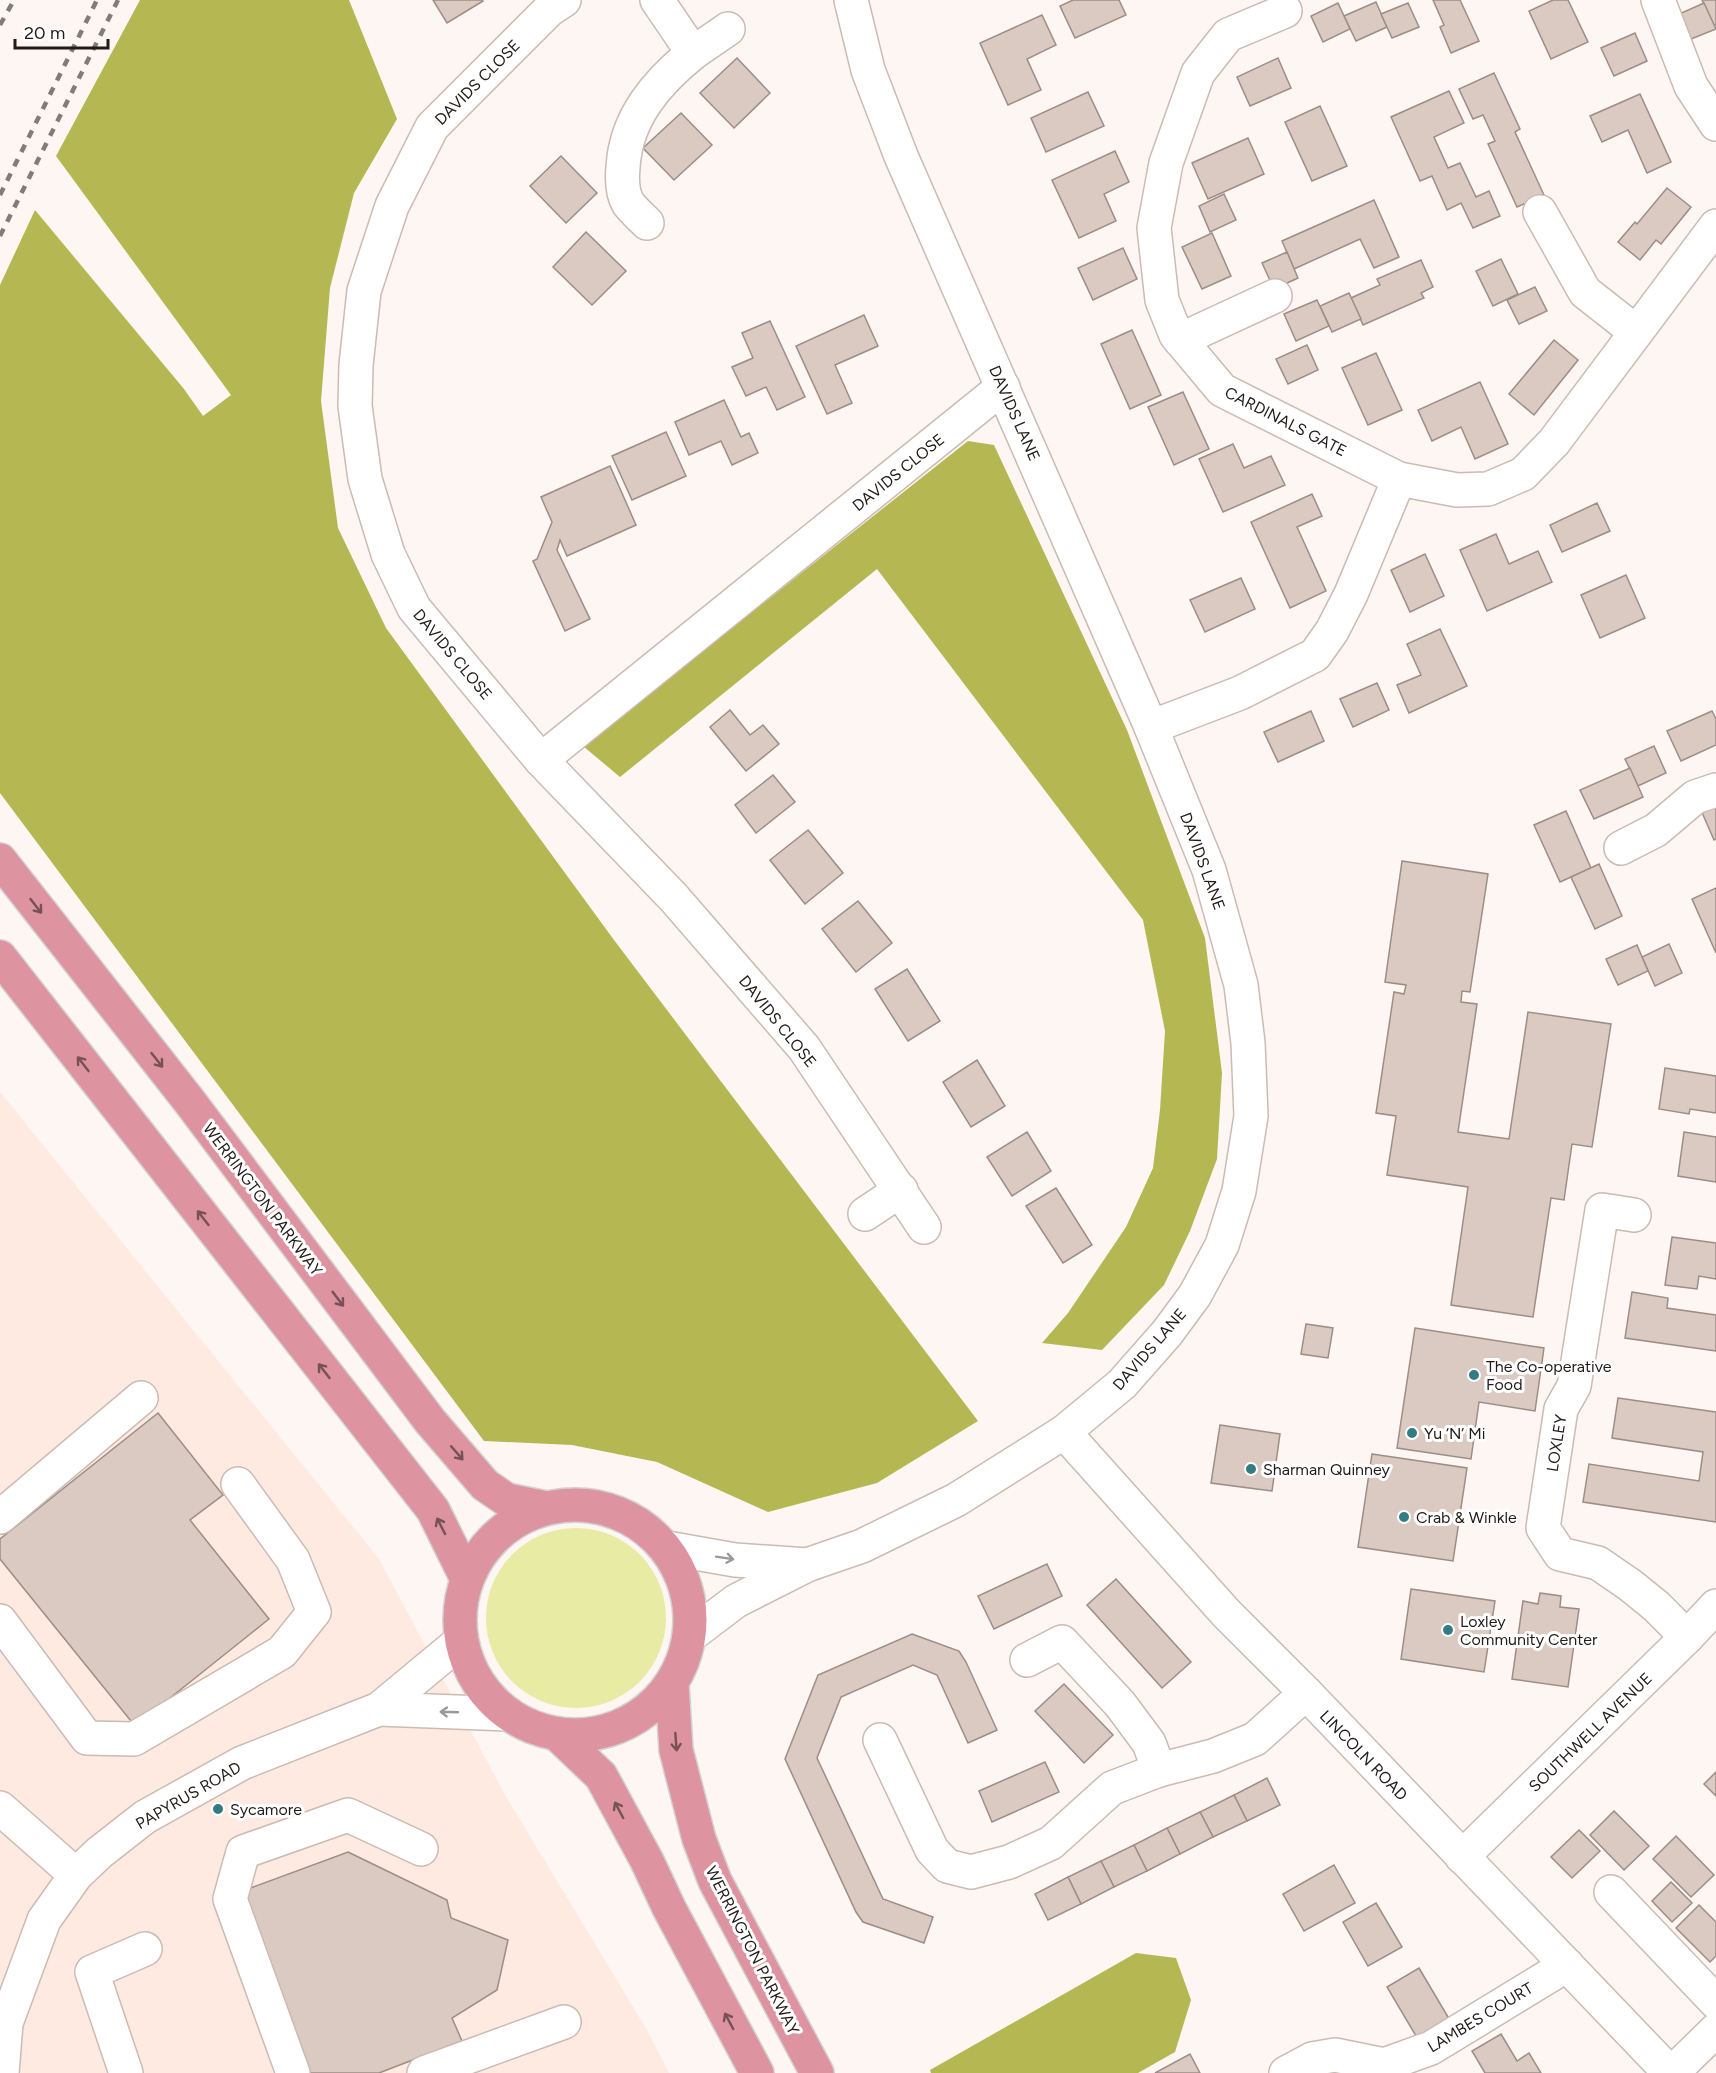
<svg xmlns="http://www.w3.org/2000/svg" width="1716" height="2073" font-family="Figtree,sans-serif">
<style>
.built{fill:#feeae0}
.green{fill:#e8eba3}
.forest{fill:#b5b752}
.building{fill:#dacac1;stroke:#9d8d86;stroke-width:1.5}
.lines{fill:none;stroke-linecap:round;stroke-linejoin:round}
.minor-casing{stroke:#cbbbb3;stroke-width:36}
.highway-casing{stroke:#d3d1d1;stroke-width:36}
.minor{stroke:#fff;stroke-width:33}
.highway{stroke:#de93a0;stroke-width:33}
.rail{stroke:#827b79;stroke-width:4.5;stroke-dasharray:8 8;stroke-linecap:butt}
.oneway{stroke:#765156}
.oneway2{stroke:#9b9898}
.poi-dot{fill:#337c83;stroke:#fff;stroke-width:2}
.labels{text-anchor:middle;stroke-width:6;stroke-linejoin:round;paint-order:stroke}
.street-label{font-size:16px;fill:#211b19;stroke:#fff}
.poi-label{font-size:16px;fill:#211b19;stroke:#fff;text-anchor:start}
</style>
<rect width="100%" height="100%" fill="#fdf6f2"/>
<!-- built -->
<polygon class="built" points="0,1092 379,1559 505,1795 647,2030 669,2073 0,2073"/>
<!-- green -->
<circle class="green" cx="576" cy="1618" r="90"/>
<!-- forest -->
<g class="forest">
<polygon points="140,0 349,0 397,119 354,193 330,288 321,401 338,528 386,628 614,940 978,1421 877,1483 768,1512 657,1462 572,1445 484,1441 0,793 0,285 35,210 184,389 203,416 231,395 56,156"/>
<polygon points="968,441 994,445 1127,730 1205,938 1222,1073 1217,1159 1190,1231 1164,1285 1102,1350 1042,1343 1068,1313 1126,1227 1153,1168 1160,1110 1165,1031 1143,920 877,569 620,777 583,746"/>
<polygon points="1136,1953 1176,1958 1191,2000 1175,2052 1138,2073 931,2073 930,2070"/>
</g>
<!-- building -->
<g class="building">
<polygon points="433,0 482,0 483,1 447,23"/>
<polygon points="1073,0 1119,0 1126,15 1075,38 1060,6"/>
<polygon points="1433,0 1460,0 1479,41 1451,53 1440,27 1444,25"/>
<polygon points="1553,0 1568,0 1588,42 1551,59 1529,11"/>
<polygon points="1702,0 1716,0 1716,25 1714,26"/>
<polygon points="1376,2 1387,27 1356,41 1344,16"/>
<polygon points="1338,3 1350,29 1323,42 1311,16"/>
<polygon points="1408,3 1419,27 1392,38 1381,14"/>
<polygon points="1704,3 1716,29 1691,39 1679,14"/>
<polygon points="1042,15 1056,45 1027,59 1041,90 1008,105 980,43"/>
<polygon points="1635,33 1647,61 1614,76 1601,48"/>
<polygon points="737,58 770,93 734,128 700,93"/>
<polygon points="1278,58 1291,88 1250,106 1237,77"/>
<polygon points="1494,73 1520,129 1515,132 1544,195 1517,207 1488,144 1495,141 1483,115 1473,119 1459,89"/>
<polygon points="1449,91 1464,123 1434,137 1448,168 1460,163 1476,197 1489,191 1500,216 1473,228 1461,203 1447,210 1432,176 1420,181 1391,117"/>
<polygon points="1088,92 1104,126 1046,152 1031,118"/>
<polygon points="1640,94 1671,162 1647,173 1628,130 1602,142 1590,116"/>
<polygon points="1320,106 1347,166 1312,181 1285,122"/>
<polygon points="681,113 712,145 674,180 643,148"/>
<polygon points="1248,138 1264,174 1208,199 1192,163"/>
<polygon points="1115,151 1129,182 1104,194 1116,221 1079,238 1052,180"/>
<polygon points="561,156 597,193 566,223 530,186"/>
<polygon points="1667,188 1691,207 1661,244 1656,240 1640,260 1618,242 1635,222 1637,224"/>
<polygon points="1224,194 1236,220 1210,232 1199,206"/>
<polygon points="1374,200 1399,257 1374,268 1360,239 1294,269 1282,241"/>
<polygon points="586,232 626,271 592,305 553,267"/>
<polygon points="1212,233 1231,276 1202,289 1182,247"/>
<polygon points="1123,248 1137,279 1093,300 1078,268"/>
<polygon points="1287,252 1298,278 1274,289 1262,263"/>
<polygon points="1501,259 1518,294 1493,306 1476,271"/>
<polygon points="1421,260 1433,287 1421,293 1424,298 1363,325 1351,298 1380,285 1377,279"/>
<polygon points="1535,287 1547,311 1519,324 1507,300"/>
<polygon points="1349,293 1361,319 1332,332 1320,306"/>
<polygon points="1317,300 1329,326 1296,341 1284,314"/>
<polygon points="864,315 878,346 835,365 852,403 827,414 796,346"/>
<polygon points="770,321 805,397 777,410 766,387 746,396 732,367 753,358 742,333"/>
<polygon points="1132,330 1161,395 1130,409 1101,344"/>
<polygon points="1554,340 1578,360 1534,415 1509,394"/>
<polygon points="1307,345 1318,370 1288,384 1276,359"/>
<polygon points="1376,353 1402,410 1368,425 1342,368"/>
<polygon points="1480,382 1508,444 1475,459 1461,427 1432,441 1418,410"/>
<polygon points="1183,392 1209,449 1174,465 1148,407"/>
<polygon points="724,400 741,437 749,433 758,453 732,465 721,441 689,455 675,422"/>
<polygon points="666,432 686,476 632,500 612,456"/>
<polygon points="1233,444 1244,468 1271,456 1285,485 1223,512 1199,459"/>
<polygon points="610,466 636,525 567,556 560,540 557,550 590,619 565,631 533,561 537,559 552,522 541,497"/>
<polygon points="1312,494 1322,516 1297,527 1326,591 1290,608 1251,522"/>
<polygon points="1597,503 1610,531 1562,552 1550,525"/>
<polygon points="1496,534 1509,564 1538,551 1552,582 1487,611 1460,550"/>
<polygon points="1425,554 1444,596 1410,612 1391,570"/>
<polygon points="1626,575 1645,618 1600,638 1581,595"/>
<polygon points="1241,578 1255,609 1205,632 1190,600"/>
<polygon points="1440,629 1467,686 1409,713 1397,685 1421,675 1407,644"/>
<polygon points="1377,683 1389,710 1353,727 1340,699"/>
<polygon points="730,710 750,735 763,725 779,744 746,771 710,727"/>
<polygon points="1311,711 1324,741 1278,762 1264,732"/>
<polygon points="1712,711 1716,719 1716,745 1681,761 1667,731"/>
<polygon points="1654,746 1666,773 1638,786 1625,759"/>
<polygon points="1630,768 1643,797 1594,819 1580,790"/>
<polygon points="773,775 795,802 756,833 735,805"/>
<polygon points="1716,801 1716,839 1714,840 1700,808"/>
<polygon points="1566,811 1591,868 1560,882 1534,825"/>
<polygon points="808,830 843,873 805,904 770,860"/>
<polygon points="1402,861 1488,874 1470,992 1462,991 1461,1002 1477,1004 1458,1132 1509,1139 1528,1012 1611,1024 1592,1147 1572,1144 1564,1200 1551,1198 1533,1317 1451,1305 1468,1187 1387,1175 1396,1116 1376,1113 1394,992 1404,994 1406,985 1385,982"/>
<polygon points="1599,864 1622,916 1595,929 1571,877"/>
<polygon points="1716,888 1716,953 1692,899"/>
<polygon points="858,901 892,943 856,972 822,929"/>
<polygon points="1669,944 1682,973 1655,986 1642,957"/>
<polygon points="1637,945 1648,971 1618,985 1606,959"/>
<polygon points="907,969 940,1021 908,1041 875,989"/>
<polygon points="977,1060 1005,1106 971,1127 943,1082"/>
<polygon points="1665,1068 1716,1076 1716,1113 1690,1109 1689,1114 1659,1109"/>
<polygon points="1027,1132 1051,1171 1012,1196 987,1157"/>
<polygon points="1684,1132 1716,1137 1716,1182 1678,1176"/>
<polygon points="1056,1188 1092,1245 1063,1263 1026,1206"/>
<polygon points="1672,1237 1716,1243 1716,1279 1699,1276 1697,1289 1665,1285"/>
<polygon points="1632,1292 1668,1298 1667,1308 1716,1315 1716,1351 1625,1338"/>
<polygon points="1306,1324 1333,1328 1328,1358 1301,1354"/>
<polygon points="1415,1328 1544,1348 1535,1411 1479,1402 1471,1459 1397,1448"/>
<polygon points="1618,1398 1716,1412 1716,1522 1583,1502 1589,1464 1699,1481 1703,1452 1612,1438"/>
<polygon points="158,1413 223,1495 190,1520 269,1619 135,1726 0,1559 0,1539"/>
<polygon points="1220,1425 1280,1434 1272,1491 1211,1483"/>
<polygon points="1372,1454 1467,1468 1453,1561 1358,1547"/>
<polygon points="1047,1564 1062,1596 994,1629 978,1596"/>
<polygon points="1116,1579 1191,1662 1162,1688 1087,1605"/>
<polygon points="1411,1589 1495,1601 1484,1672 1401,1659"/>
<polygon points="1540,1593 1561,1596 1560,1607 1579,1609 1568,1687 1512,1679 1523,1601 1538,1604"/>
<polygon points="912,1634 959,1651 966,1662 997,1730 968,1743 937,1675 913,1665 841,1697 817,1758 883,1899 933,1917 924,1943 863,1922 856,1912 785,1759 818,1675"/>
<polygon points="1064,1684 1113,1735 1084,1763 1035,1711"/>
<polygon points="1045,1762 1059,1792 992,1822 979,1791"/>
<polygon points="1716,1772 1716,1796 1704,1784"/>
<polygon points="1267,1778 1280,1805 1247,1821 1234,1795"/>
<polygon points="1234,1795 1247,1821 1213,1837 1200,1812"/>
<polygon points="1614,1811 1649,1846 1624,1870 1590,1835"/>
<polygon points="1200,1812 1213,1837 1180,1854 1167,1828"/>
<polygon points="1167,1828 1180,1854 1147,1871 1134,1845"/>
<polygon points="1579,1830 1600,1851 1572,1878 1551,1857"/>
<polygon points="1676,1836 1714,1875 1691,1897 1653,1859"/>
<polygon points="1134,1845 1147,1871 1114,1887 1101,1861"/>
<polygon points="348,1852 447,1900 451,1918 508,1940 497,1990 452,2018 462,2041 379,2073 305,2073 237,1893"/>
<polygon points="1101,1861 1114,1887 1081,1904 1068,1877"/>
<polygon points="1334,1865 1355,1903 1304,1931 1283,1894"/>
<polygon points="1068,1877 1081,1904 1048,1920 1035,1894"/>
<polygon points="1671,1882 1692,1903 1672,1922 1652,1901"/>
<polygon points="1376,1903 1402,1947 1368,1966 1343,1922"/>
<polygon points="1699,1905 1716,1922 1716,1956 1710,1962 1676,1928"/>
<polygon points="1419,1968 1451,2022 1419,2041 1387,1987"/>
<polygon points="1501,2034 1517,2061 1529,2053 1541,2073 1485,2073 1472,2051"/>
<polygon points="1190,2054 1200,2073 1155,2073"/>
</g>
<g class="lines">
<defs>
<g id="minor">
<polyline points="564,0 549,10 432,127 392,206 364,291 356,365 355,406 365,479 388,554 414,608 541,760 674,898 804,1048 924,1227"/>
<polyline points="1658,0 1691,86 1716,124"/>
<polyline points="1285,11 1228,35 1198,73 1166,163 1154,228 1162,300 1176,335 1222,390 1399,479 1457,490 1488,489 1523,474 1554,442 1716,226"/>
<polyline points="693,53 728,29"/>
<polyline points="1540,212 1585,292 1636,332"/>
<path d="M 647,223 C 641,217 633,210 628,203 C 622,193 622,178 623,167 C 626,118 656,83 693,53 L 657,0"/>
<polyline points="1180,340 1275,296"/>
<polyline points="1151,727 1240,693 1315,655 1332,631 1351,594 1399,479"/>
<polyline points="541,760 1003,387"/>
<polyline points="1621,848 1656,830 1695,797 1716,790"/>
<polyline points="865,1214 901,1190"/>
<polyline points="1634,1215 1602,1210 1574,1386 1561,1409 1543,1528 1560,1554 1598,1563 1630,1585 1656,1606 1687,1637"/>
<polyline points="1064,1432 1226,1613 1306,1693 1670,2073"/>
<polyline points="0,1517 141,1398"/>
<polyline points="667,1548 735,1560 807,1565"/>
<polyline points="0,1621 87,1738 134,1739 282,1652 314,1612 293,1560 238,1484"/>
<polyline points="691,1635 736,1601 807,1565 862,1546 956,1500 1064,1432 1122,1384 1167,1333 1195,1295 1222,1245 1239,1191 1251,1116 1248,1043 1241,985 1209,870 1151,727 901,156 868,70 851,0"/>
<polyline points="1027,1660 1062,1642 1120,1704 1149,1743 1159,1770"/>
<polyline points="379,1709 508,1714"/>
<polyline points="880,1740 932,1850 947,1866 971,1872 1009,1862 1051,1843 1112,1788 1159,1770 1213,1756 1255,1739 1306,1693"/>
<polyline points="0,1808 76,1875"/>
<polyline points="1462,1857 1687,1637 1716,1606"/>
<polyline points="1611,1892 1716,2002"/>
<polyline points="2,2073 6,2023 44,1920 76,1875 99,1853 145,1817 242,1763 379,1709 461,1641"/>
<polyline points="126,2073 92,1972 145,1949"/>
<polyline points="293,2073 230,1899 243,1852 348,1815 421,1849"/>
<polyline points="424,2073 564,2022"/>
<polyline points="1286,2073 1312,2059 1335,2055 1384,2065 1431,2048 1567,1965"/>
<polyline points="1672,2073 1716,2030"/>
</g>
<g id="highway">
<polyline points="0,860 190,1102 430,1421 485,1485 507,1500 546,1508"/>
<polyline points="0,957 433,1510 467,1579"/>
<circle cx="575" cy="1620" r="115"/>
<polyline points="672,1684 676,1750 699,1839 715,1881 817,2073"/>
<polyline points="557,1734 601,1776 647,1861 669,1908 757,2073"/>
</g>
</defs>
<!-- minor casing -->
<use href="#minor" class="minor-casing"/>
<!-- highway casing -->
<use href="#highway" class="highway-casing"/>
<!-- minor -->
<use href="#minor" class="minor"/>
<!-- highway -->
<use href="#highway" class="highway"/>
<!-- rail -->
<g class="rail">
<polyline points="0,25 14,0"/>
<polyline points="0,195 97,0"/>
<polyline points="0,236 118,0"/>
</g>
</g>
<!-- one-way arrows -->
<defs><path id="oneway-shaft" d="M-6 0H5M1.5-3L5.5 0L1.5 3" fill="none" stroke-width="1.6" stroke-linecap="round" stroke-linejoin="round" transform="scale(1.5)"/></defs>
<g class="oneway">
<use href="#oneway-shaft" transform="translate(36 906) rotate(52)"/>
<use href="#oneway-shaft" transform="translate(157 1060) rotate(52)"/>
<use href="#oneway-shaft" transform="translate(83 1064) rotate(-128)"/>
<use href="#oneway-shaft" transform="translate(203 1218) rotate(-128)"/>
<use href="#oneway-shaft" transform="translate(338 1299) rotate(53)"/>
<use href="#oneway-shaft" transform="translate(324 1371) rotate(-128)"/>
<use href="#oneway-shaft" transform="translate(457 1453) rotate(49)"/>
<use href="#oneway-shaft" transform="translate(441 1526) rotate(-117)"/>
<use href="#oneway-shaft" transform="translate(676 1742) rotate(86)"/>
<use href="#oneway-shaft" transform="translate(619 1810) rotate(-118)"/>
<use href="#oneway-shaft" transform="translate(729 2021) rotate(-118)"/>
</g>
<g class="oneway2">
<use href="#oneway-shaft" transform="translate(725 1558) rotate(9)"/>
<use href="#oneway-shaft" transform="translate(449 1712) rotate(-178)"/>
</g>
<!-- markers -->
<g class="poi-dot">
<circle cx="1474" cy="1375" r="6"/>
<circle cx="1412" cy="1433" r="6"/>
<circle cx="1251" cy="1469" r="6"/>
<circle cx="1404" cy="1517" r="6"/>
<circle cx="1448" cy="1630" r="6"/>
<circle cx="218" cy="1809" r="6"/>
</g>
<g class="labels">
<!-- street labels -->
<g class="street-label">
<text transform="translate(477 82) rotate(-45)" y="6">DAVIDS CLOSE</text>
<text transform="translate(1015 413) rotate(66)" y="6">DAVIDS LANE</text>
<text transform="translate(1286 421) rotate(27)" y="6">CARDINALS GATE</text>
<text transform="translate(898 472) rotate(-39)" y="6">DAVIDS CLOSE</text>
<text transform="translate(453 654) rotate(50)" y="6">DAVIDS CLOSE</text>
<text transform="translate(1203 861) rotate(70)" y="6">DAVIDS LANE</text>
<text transform="translate(778 1021) rotate(51)" y="6">DAVIDS CLOSE</text>
<text transform="translate(263 1199) rotate(53)" y="6">WERRINGTON PARKWAY</text>
<text transform="translate(1149 1349) rotate(-49)" y="6">DAVIDS LANE</text>
<text transform="translate(1556 1443) rotate(-81)" y="6">LOXLEY</text>
<text transform="translate(1590 1732) rotate(-44)" y="6">SOUTHWELL AVENUE</text>
<text transform="translate(1364 1755) rotate(46)" y="6">LINCOLN ROAD</text>
<text transform="translate(188 1795) rotate(-30)" y="6">PAPYRUS ROAD</text>
<text transform="translate(753 1950) rotate(63)" y="6">WERRINGTON PARKWAY</text>
<text transform="translate(1480 2017) rotate(-31)" y="6">LAMBES COURT</text>
</g>
<!-- poi labels -->
<g class="poi-label">
<text x="1486" y="1372">The Co-operative<tspan x="1486" dy="18">Food</tspan></text>
<text x="1424" y="1439">Yu ‘N’ Mi</text>
<text x="1263" y="1475">Sharman Quinney</text>
<text x="1416" y="1523">Crab &amp; Winkle</text>
<text x="1460" y="1627">Loxley<tspan x="1460" dy="18">Community Center</tspan></text>
<text x="230" y="1815">Sycamore</text>
</g>
</g>
<!-- scale -->
<path d="M15 39v9h93v-9" fill="none" stroke="#211b19" stroke-width="3"/>
<text x="24" y="39" font-size="18" fill="#211b19" stroke="#ffffff" stroke-width="4.5" paint-order="stroke">20 m</text>
</svg>
